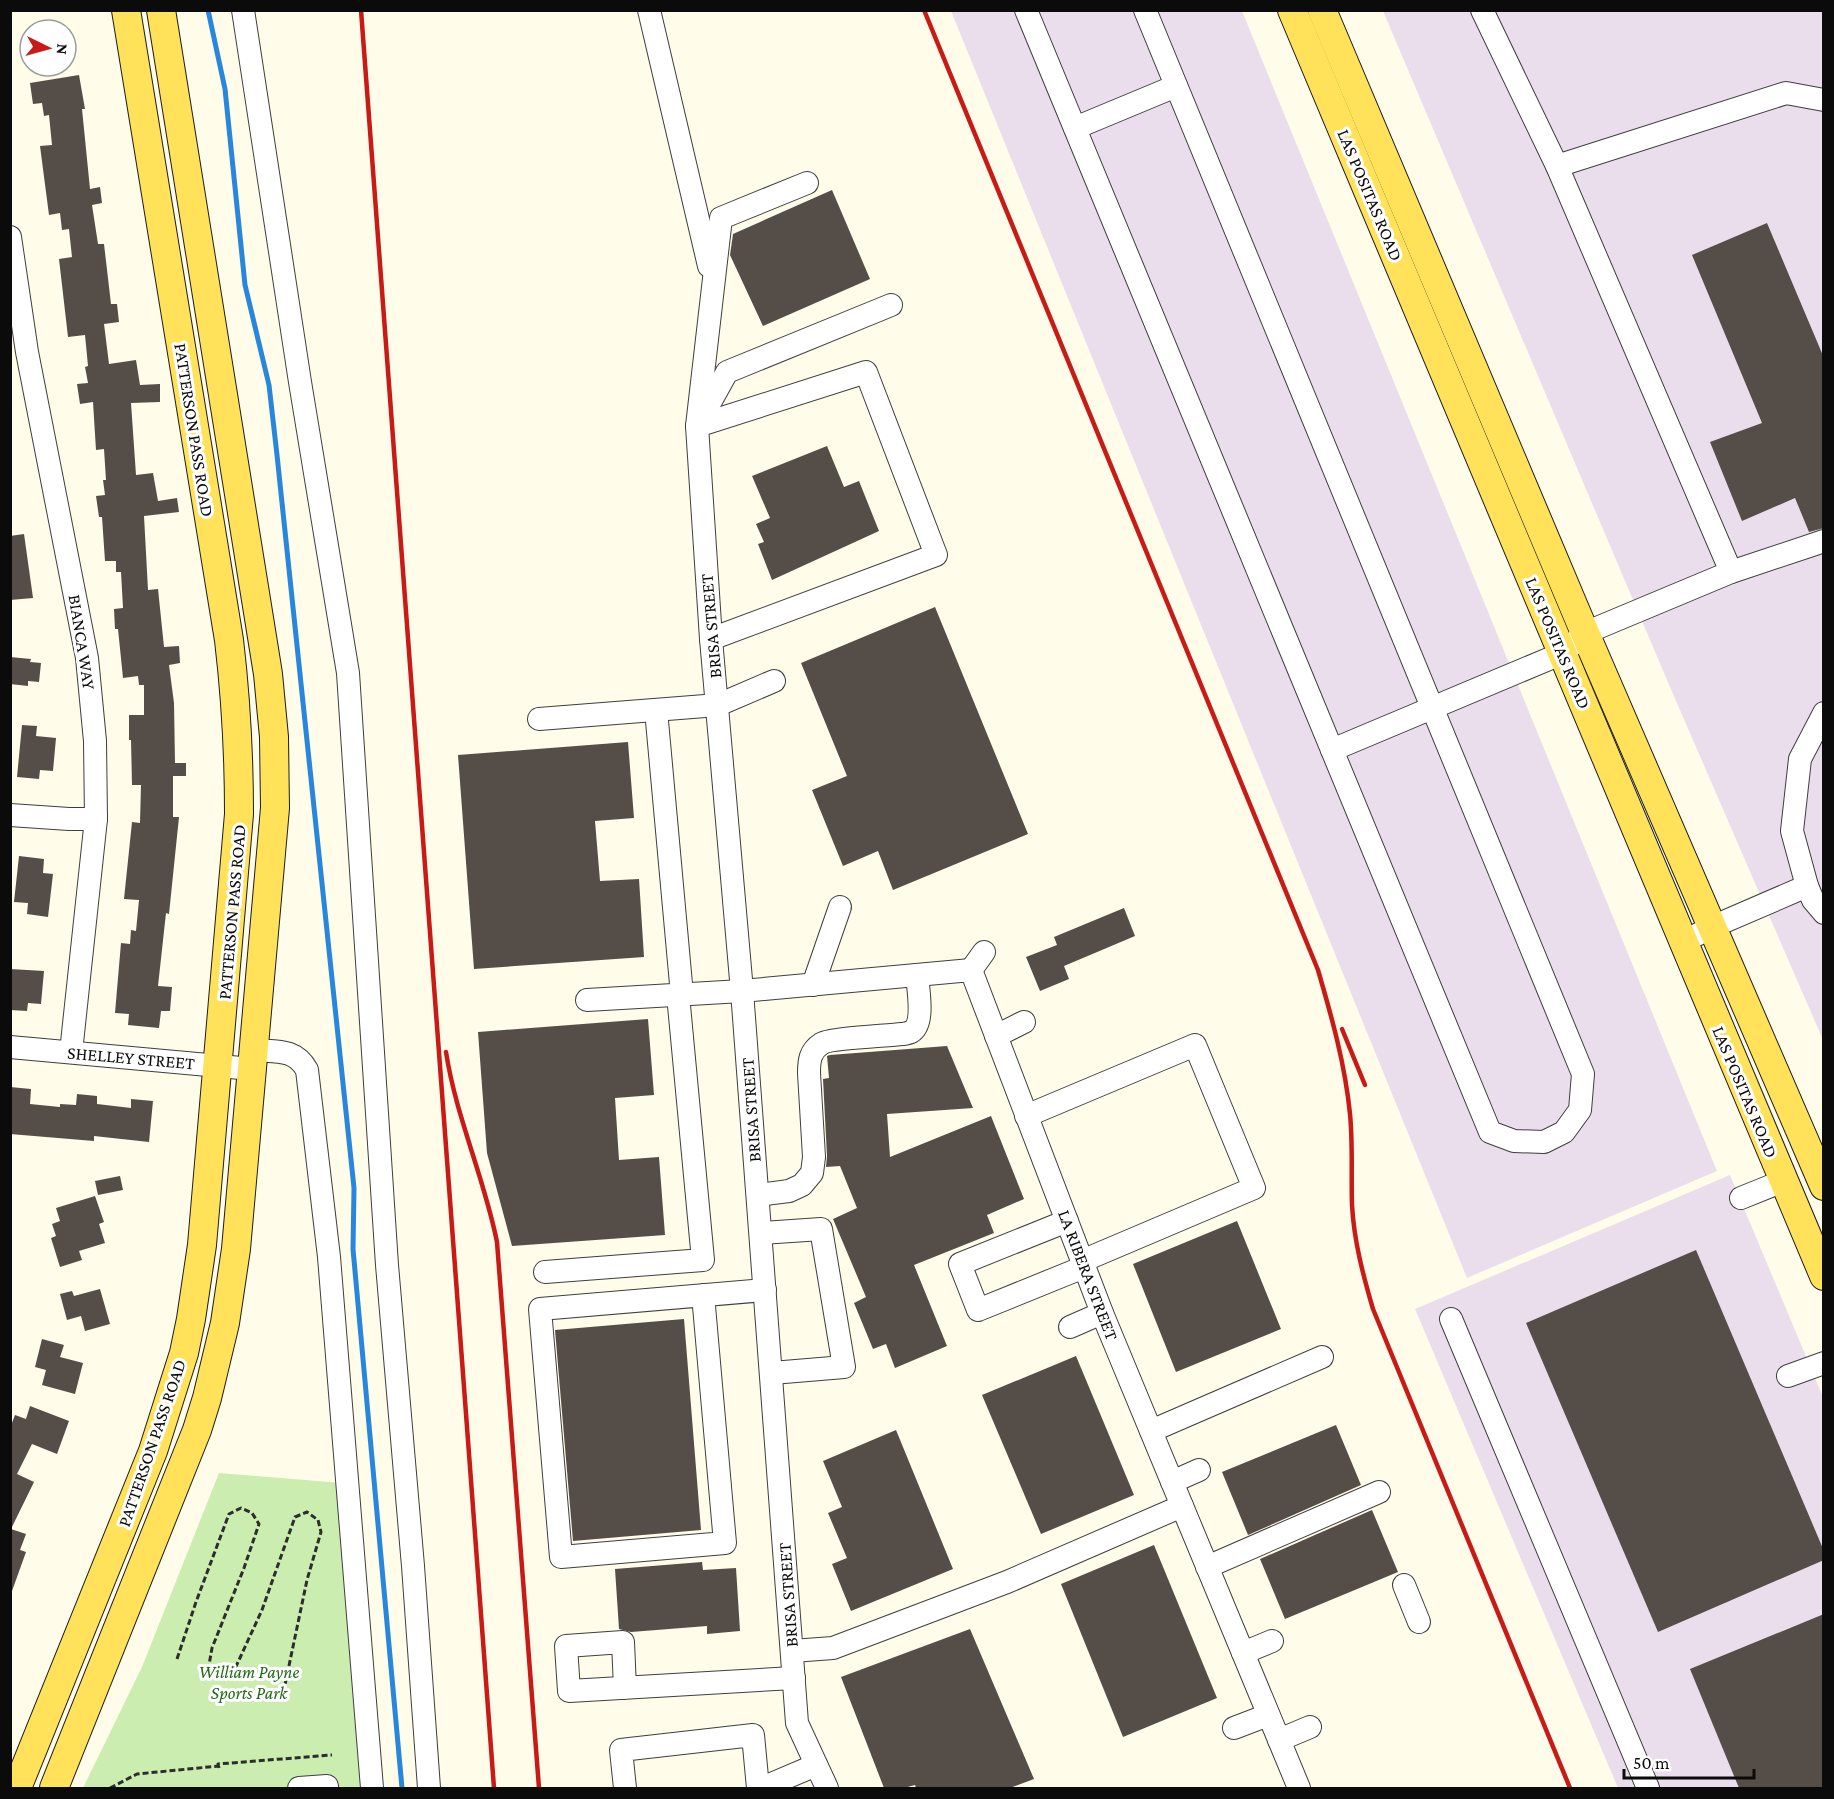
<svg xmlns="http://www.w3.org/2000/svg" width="1834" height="1799" font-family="'Crimson Pro',serif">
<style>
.industrial{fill:#ebdeec}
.green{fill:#cbedb0}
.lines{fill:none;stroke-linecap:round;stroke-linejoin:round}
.stream{stroke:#2887db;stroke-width:5}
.building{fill:#554d47}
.minor-casing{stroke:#3e3e3e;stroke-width:24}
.major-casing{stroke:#1c1c1c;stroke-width:30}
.path{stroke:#2d2d2d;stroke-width:3;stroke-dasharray:6 3;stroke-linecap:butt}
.minor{stroke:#fff;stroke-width:22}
.major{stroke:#ffe25a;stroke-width:28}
.rail{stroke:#c81a16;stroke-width:4.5}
.labels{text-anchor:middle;stroke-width:6;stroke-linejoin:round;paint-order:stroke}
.street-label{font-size:18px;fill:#0b0b0b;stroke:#fff}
.park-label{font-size:18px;font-style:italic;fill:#216916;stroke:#fff}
</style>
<rect width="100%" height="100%" fill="#fffcea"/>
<!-- industrial -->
<g class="industrial">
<polygon points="951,11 1242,11 1717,1171 1467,1278"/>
<polygon points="1383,11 1823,11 1823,1040 1670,687"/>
<polygon points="1730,1175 1823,1397 1823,1788 1618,1788 1415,1309"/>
</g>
<!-- green -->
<polygon class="green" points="219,1473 341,1483 363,1788 83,1788 142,1667"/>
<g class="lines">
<!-- stream -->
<polyline class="stream" points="208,10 225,89 245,285 269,385 277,455 354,1188 353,1249 402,1788"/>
</g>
<!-- building -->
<g class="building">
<polygon points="79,75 85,109 82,109 90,189 100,187 102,203 92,205 98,244 104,244 111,304 117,304 119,322 104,324 109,364 136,360 140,385 160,384 160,402 131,403 136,475 153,473 158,501 177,498 179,512 144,516 148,590 158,589 164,647 179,646 180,663 169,665 174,703 175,763 186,763 186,776 173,776 173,817 179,817 169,914 166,913 158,986 172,987 170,1011 161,1011 159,1028 128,1025 129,1014 115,1013 121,943 130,944 131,930 136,931 139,900 124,899 132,822 140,823 141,785 132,785 131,740 129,740 129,715 144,715 144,685 139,685 138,676 123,678 118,629 115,629 114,609 123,608 121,572 116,572 116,561 105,561 102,517 99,517 96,496 105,495 103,480 106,480 104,449 96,450 93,402 80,404 77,384 88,383 85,367 88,366 85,335 68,337 59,259 72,257 69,229 62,230 60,213 49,215 40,146 52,145 49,115 44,116 42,103 33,104 30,83"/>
<polygon points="832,190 870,279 763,326 730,255 733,234"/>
<polygon points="1767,223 1824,358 1824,528 1809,532 1795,498 1742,521 1710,442 1762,423 1692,255"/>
<polygon points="827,446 844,487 859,481 879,531 772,580 758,544 764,542 756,524 770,518 752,476"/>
<polygon points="24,534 33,598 10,600 10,536"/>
<polygon points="935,607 1028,834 893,890 878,851 843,866 812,790 847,776 801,663"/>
<polygon points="10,657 31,659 30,662 41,663 39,682 28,681 28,686 10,684"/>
<polygon points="22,725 37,726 36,736 56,738 53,771 40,770 39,779 17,777"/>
<polygon points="628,742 634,818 595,821 600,881 639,879 644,957 474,969 458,755"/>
<polygon points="19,856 44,859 43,873 53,874 48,917 27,914 28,903 14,902"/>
<polygon points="1124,908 1135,936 1064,966 1069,979 1040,991 1026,957 1057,945 1054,937"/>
<polygon points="10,969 44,971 41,1004 28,1003 27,1011 10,1010"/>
<polygon points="648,1019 654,1095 615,1098 619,1160 659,1157 665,1235 512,1246 487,1153 478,1032"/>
<polygon points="947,1046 973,1108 887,1114 890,1157 991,1116 1024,1199 987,1215 994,1233 914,1265 947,1346 895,1368 886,1344 873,1349 854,1303 866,1297 833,1219 857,1208 840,1166 826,1167 827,1156 823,1079 829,1078 827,1056 830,1055"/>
<polygon points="10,1087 31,1089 30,1104 60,1107 60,1104 76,1105 77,1094 97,1096 97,1104 131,1108 131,1099 153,1101 149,1142 94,1136 94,1141 10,1134"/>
<polygon points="120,1176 123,1190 98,1195 95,1181"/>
<polygon points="95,1196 104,1222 99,1224 105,1243 79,1251 82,1260 60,1267 51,1238 56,1236 52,1224 60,1221 56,1208"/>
<polygon points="1237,1221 1281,1329 1176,1372 1133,1264"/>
<polygon points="1696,1250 1824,1551 1824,1560 1658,1632 1526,1323"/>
<polygon points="100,1289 110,1324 85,1331 81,1316 67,1320 60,1294 72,1291 74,1296"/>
<polygon points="684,1319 701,1530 573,1541 555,1330"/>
<polygon points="42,1339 64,1345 60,1357 83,1363 75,1394 42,1385 46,1370 35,1367"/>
<polygon points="1076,1356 1134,1495 1041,1534 982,1395"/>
<polygon points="30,1406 69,1421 57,1454 32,1444 17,1474 34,1482 11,1529 26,1534 20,1550 26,1552 12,1591 10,1591 10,1428 15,1415 26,1419"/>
<polygon points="1336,1425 1361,1485 1248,1535 1222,1472"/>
<polygon points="896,1430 953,1569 851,1611 832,1564 847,1558 828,1513 842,1507 823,1461"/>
<polygon points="1372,1510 1398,1572 1285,1619 1260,1559"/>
<polygon points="1154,1545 1217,1698 1123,1737 1061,1584"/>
<polygon points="702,1562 703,1570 736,1568 740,1631 707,1634 707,1626 631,1632 619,1629 615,1569"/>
<polygon points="1824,1614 1824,1788 1739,1788 1690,1669"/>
<polygon points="970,1629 1034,1779 1010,1788 916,1788 915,1785 904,1788 884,1788 841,1677"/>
</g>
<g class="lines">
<defs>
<g id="minor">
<polyline points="243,10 300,382 348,673 387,1265 413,1566 429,1788"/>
<polyline points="649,10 709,266"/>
<polyline points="1026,10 1490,1132 1514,1141 1544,1142 1564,1132 1580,1110 1583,1074 1145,10"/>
<polyline points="1075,128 1176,86"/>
<polyline points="1557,166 1786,93 1824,100"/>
<polyline points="807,183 721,218 697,426 711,639 742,991 797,1723 827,1788"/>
<polyline points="10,237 27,352 87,658 95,741 96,819 71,1052"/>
<polyline points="702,417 727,372 891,305"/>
<polyline points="697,426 866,372 936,555 711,639"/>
<polyline points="1731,572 1824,541"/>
<polyline points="656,710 682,995"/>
<polyline points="1824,713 1800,759 1792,831 1807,886 1813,900 1824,913"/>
<polyline points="539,719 718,705 774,681"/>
<polyline points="1332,750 1563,653 1585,633 1731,572 1557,166 1482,10"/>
<polyline points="10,815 69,819 96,819"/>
<polyline points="1683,942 1712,927 1807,886"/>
<polyline points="971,970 984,952"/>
<polyline points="813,985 840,907"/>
<polyline points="587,1000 742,991 971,970 1102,1313 1299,1788"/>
<polyline points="996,1036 1024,1022"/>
<polyline points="10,1047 252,1069"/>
<path d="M 254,1050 C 276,1052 295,1048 307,1070 L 329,1257 L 372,1788"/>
<polyline points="1026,1116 1195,1045 1254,1188 1082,1261"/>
<path d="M 758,1195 L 789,1191 L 802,1185 L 812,1173 L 814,1157 L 809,1073 C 809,1061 810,1051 821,1044 C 829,1038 887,1036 902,1034 C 905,1034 908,1033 911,1032 C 925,1024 918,989 917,975"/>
<polyline points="1741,1198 1783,1181"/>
<polyline points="1067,1221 960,1264 978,1310 1084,1267"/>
<polyline points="761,1233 821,1229 844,1367 772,1373"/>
<polyline points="545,1272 703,1260 678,995"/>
<polyline points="703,1295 725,1543 561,1557 540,1309 765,1290"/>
<polyline points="1451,1319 1648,1788"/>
<polyline points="1070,1327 1102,1313"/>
<polyline points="1788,1376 1824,1363"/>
<polyline points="1151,1431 1322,1357"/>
<polyline points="1172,1482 1199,1470"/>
<polyline points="1207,1567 1379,1492"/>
<polyline points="1404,1585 1419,1622"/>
<polyline points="792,1651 833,1648 1007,1582 1182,1506"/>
<polyline points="1243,1653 1272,1641"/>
<polyline points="625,1688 623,1642 566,1646 569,1691 794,1678"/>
<polyline points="1234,1728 1268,1715"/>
<polyline points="1279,1740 1310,1727"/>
<polyline points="299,1788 327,1786 327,1788"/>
<polyline points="625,1788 621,1750 753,1735 758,1788"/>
<polyline points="762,1788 816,1765"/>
</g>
<g id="major">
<polyline points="1292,10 1824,1276"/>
<polyline points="1322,10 1585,633 1824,1186"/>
<path d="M 17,1788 L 153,1451 L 184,1353 L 191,1319 L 202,1245 L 239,814 C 239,756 236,699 229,640 L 126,10"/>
<polyline points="54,1788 197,1430 207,1398 225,1323 236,1249 275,808 274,737 268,674 161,10"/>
</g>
</defs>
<!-- minor casing -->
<use href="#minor" class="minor-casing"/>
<!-- major casing -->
<use href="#major" class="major-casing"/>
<!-- path -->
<g class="path">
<polyline points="177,1659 196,1602 229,1514 241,1508 252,1513 259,1524 244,1568 212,1648 209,1665 221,1677 233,1673 262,1610 295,1517 307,1512 318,1520 321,1532 307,1580 282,1699"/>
<polyline points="219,1768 218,1764 332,1755"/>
<polyline points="110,1788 137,1774 219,1766"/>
</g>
<!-- minor -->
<use href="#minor" class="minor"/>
<!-- major -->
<use href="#major" class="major"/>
<!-- rail -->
<g class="rail">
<polyline points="361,10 494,1788"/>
<path d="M 924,10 L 1318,970 C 1332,1018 1345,1064 1350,1114 C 1353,1144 1351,1175 1352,1205 C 1354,1241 1363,1275 1373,1309 L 1570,1788"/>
<polyline points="1342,1029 1365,1085"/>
<path d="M 446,1052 C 456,1117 484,1177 497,1242 L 539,1788"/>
</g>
</g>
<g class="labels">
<!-- street labels -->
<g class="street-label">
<text transform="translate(1370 195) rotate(67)" y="6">LAS POSITAS ROAD</text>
<text transform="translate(194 430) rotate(81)" y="6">PATTERSON PASS ROAD</text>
<text transform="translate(711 626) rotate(-95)" y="6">BRISA STREET</text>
<text transform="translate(82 642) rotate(81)" y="6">BIANCA WAY</text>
<text transform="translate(1558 643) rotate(67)" y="6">LAS POSITAS ROAD</text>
<text transform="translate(232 912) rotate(-85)" y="6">PATTERSON PASS ROAD</text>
<text transform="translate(131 1058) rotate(5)" y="6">SHELLEY STREET</text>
<text transform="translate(1745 1092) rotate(67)" y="6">LAS POSITAS ROAD</text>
<text transform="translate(751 1110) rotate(-94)" y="6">BRISA STREET</text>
<text transform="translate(1088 1275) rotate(69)" y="6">LA RIBERA STREET</text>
<text transform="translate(152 1443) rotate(-71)" y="6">PATTERSON PASS ROAD</text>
<text transform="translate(788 1595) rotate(-94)" y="6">BRISA STREET</text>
</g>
<!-- park labels -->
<g class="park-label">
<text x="249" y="1678">William Payne<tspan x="249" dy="21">Sports Park</tspan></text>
</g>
</g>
<!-- border -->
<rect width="1834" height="1799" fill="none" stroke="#0b0b0b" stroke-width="24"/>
<!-- north arrow -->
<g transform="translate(48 48) rotate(95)"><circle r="28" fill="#ffffff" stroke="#9d9d9d" stroke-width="1.5"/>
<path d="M0-4.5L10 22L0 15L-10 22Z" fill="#c81a16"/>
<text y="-9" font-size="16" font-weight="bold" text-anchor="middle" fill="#0b0b0b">N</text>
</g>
<!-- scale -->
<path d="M1624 1769v9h130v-9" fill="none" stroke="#0b0b0b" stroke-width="3"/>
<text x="1633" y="1769" font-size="18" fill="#0b0b0b" stroke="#ffffff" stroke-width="4.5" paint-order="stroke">50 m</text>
</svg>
